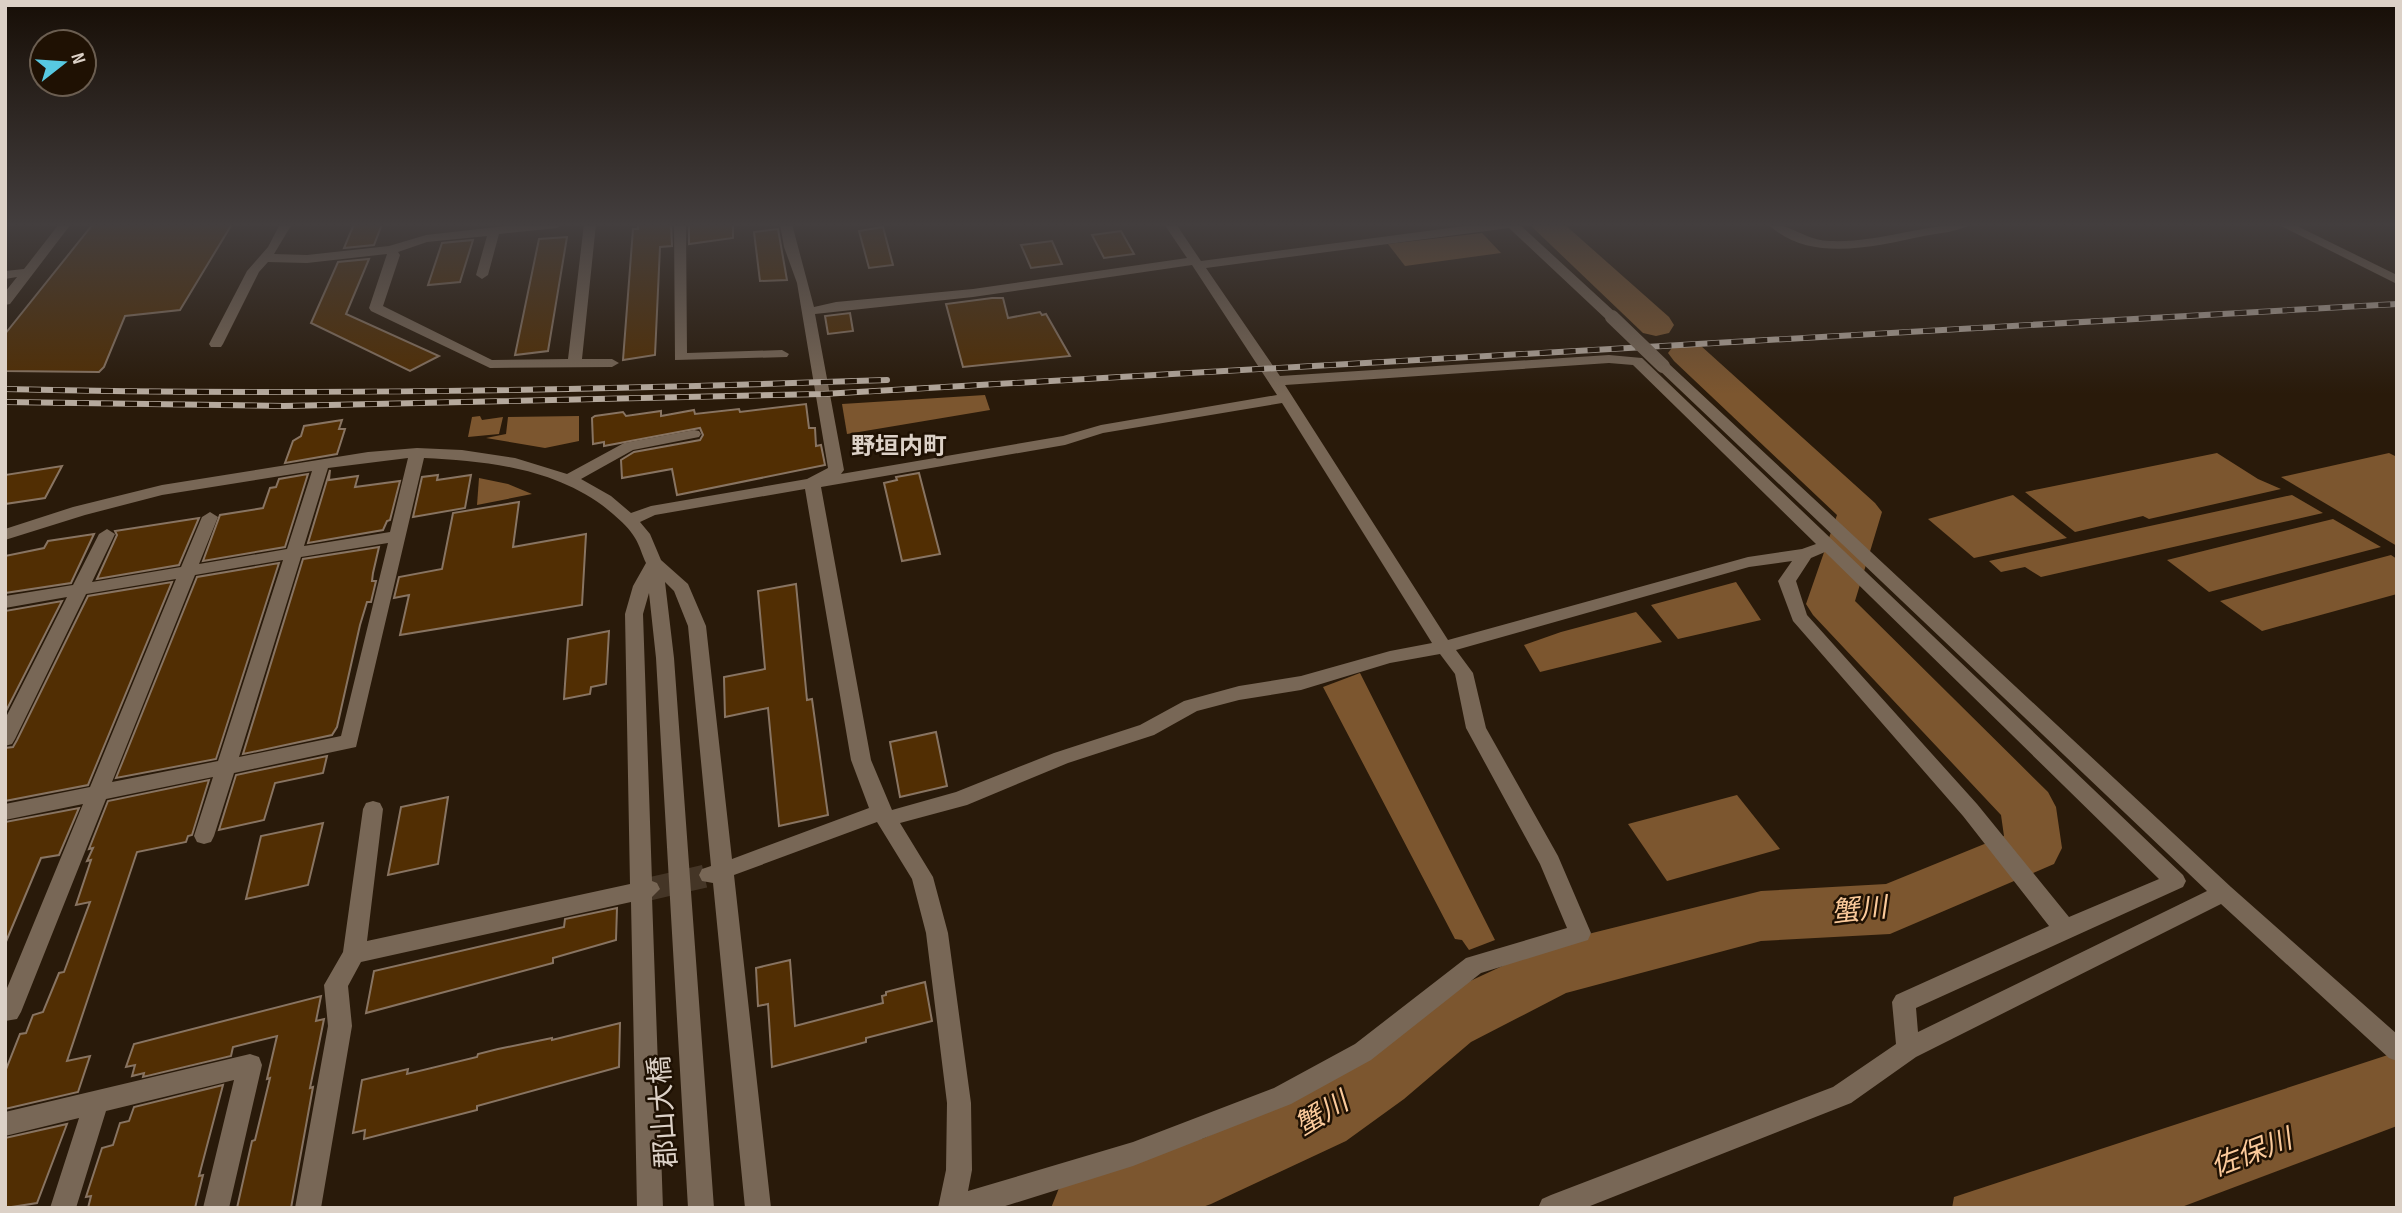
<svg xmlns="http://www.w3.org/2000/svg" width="2402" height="1213" font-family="'Sofia Sans Condensed','Noto Sans JP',sans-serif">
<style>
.water{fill:#7c562f}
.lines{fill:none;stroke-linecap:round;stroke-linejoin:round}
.river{fill:#7c562f;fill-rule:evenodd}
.building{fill:#512e03;stroke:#887462;stroke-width:2}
.minor-tunnel{stroke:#443526;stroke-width:23;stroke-dasharray:23 11;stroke-linecap:butt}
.minor{fill:#786756;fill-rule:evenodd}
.rail-casing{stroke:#b5a99d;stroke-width:6}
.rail{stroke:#1f1103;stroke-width:4.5;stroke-dasharray:12;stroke-linecap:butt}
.minor-bridge{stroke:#786756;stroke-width:14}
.labels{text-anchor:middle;stroke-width:5;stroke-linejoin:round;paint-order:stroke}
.neighbourhood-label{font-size:24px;font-weight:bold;fill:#dcd1c7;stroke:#1f1103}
.near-water-label{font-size:28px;font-style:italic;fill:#fbca9b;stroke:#1f1103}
.near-street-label{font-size:28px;fill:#dcd1c7;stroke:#1f1103}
</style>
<rect width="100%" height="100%" fill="#291a0a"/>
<!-- water -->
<g class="water">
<polygon points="1482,233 1501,253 1405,266 1388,244"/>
<polygon points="985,395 990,410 847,434 842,404"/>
<polygon points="480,416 482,420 503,417 499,434 468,437 472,417"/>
<polygon points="579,416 579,441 545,448 486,438 506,434 508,417"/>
<polygon points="2217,453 2258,479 2281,489 2149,519 2143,516 2075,532 2025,492"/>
<polygon points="2389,453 2397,457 2397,546 2281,477"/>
<polygon points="479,478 508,484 532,494 477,505"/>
<polygon points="2013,495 2067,538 1974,558 1928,519"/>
<polygon points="2292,495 2323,513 2041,577 2025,567 2001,572 1989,561"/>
<polygon points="2333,519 2381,547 2209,592 2167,560"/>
<polygon points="2391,555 2397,559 2397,594 2262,631 2220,601"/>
<polygon points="1736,582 1761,620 1678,639 1651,605"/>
<polygon points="1636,612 1662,642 1540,672 1524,645 1561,632"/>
<polygon points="1360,673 1495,940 1469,950 1462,940 1455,939 1323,687"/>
<polygon points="1737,795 1780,849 1667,881 1628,824"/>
<polygon points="2397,1052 2397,1126 2179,1208 1952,1208 1954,1197"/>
</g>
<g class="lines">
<!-- river -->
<g class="river">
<polygon points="1529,224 1564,224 1669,317 1674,325 1669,333 1656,336 1643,333"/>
<polygon points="1687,342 1700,345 1875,503 1882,512 1855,601 2048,792 2056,807 2062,848 2054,864 1890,934 1761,941 1566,993 1471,1042 1404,1099 1346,1141 1211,1204 1200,1208 1051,1208 1061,1183 1086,1172 1204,1138 1298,1095 1358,1055 1425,1002 1552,943 1761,891 1886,884 2004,836 2001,815 1813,615 1806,604 1837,515 1674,361 1668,353 1674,345"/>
</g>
</g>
<!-- building -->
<g class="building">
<polygon points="93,224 232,224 180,310 125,316 104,367 99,372 5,371 5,334"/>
<polygon points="354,224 382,224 374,245 344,248"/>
<polygon points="638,224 671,224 672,246 660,247 655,355 623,360 633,229 638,229"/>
<polygon points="689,224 733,224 733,238 689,244"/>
<polygon points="883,227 893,265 869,268 859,231"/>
<polygon points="778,229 787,280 760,281 754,232"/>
<polygon points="1121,231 1134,254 1104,258 1092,235"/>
<polygon points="567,237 548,351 515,355 539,239"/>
<polygon points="473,240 460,282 428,285 442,243"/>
<polygon points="1052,241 1062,264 1031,268 1021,245"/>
<polygon points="369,259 346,314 439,356 410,371 311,323 338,262"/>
<polygon points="992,298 1003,298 1008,318 1040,312 1042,315 1046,314 1070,356 963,367 946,304"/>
<polygon points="850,313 853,331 828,334 825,316"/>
<polygon points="806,404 809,428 815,428 816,446 821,445 825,465 677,495 672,469 622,478 621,460 634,452 700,440 703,435 700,428 604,446 604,442 593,444 592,418 595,416 623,412 626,416 661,411 661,416 694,410 695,414 739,409 740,412"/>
<polygon points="342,420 339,429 345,429 337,454 285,463 293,441 301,436 304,426"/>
<polygon points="62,466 45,498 5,504 5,475"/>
<polygon points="330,470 329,480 358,476 355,487 400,481 390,520 387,521 383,530 308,543"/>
<polygon points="919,473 940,554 902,561 884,483 897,480 896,477"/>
<polygon points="308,474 285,547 203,561 220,515 263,508 270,488 276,487 279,479"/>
<polygon points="438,475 437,480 471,475 465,508 413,517 422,477"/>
<polygon points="519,502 513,547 586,534 582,605 400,635 409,595 394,598 399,577 442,569 453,513"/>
<polygon points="199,518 179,565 97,579 117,535 115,531"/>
<polygon points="94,534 71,583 5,593 5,556 44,548 48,541"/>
<polygon points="379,547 373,573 372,581 376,581 371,602 367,602 360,625 337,727 332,735 243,754 303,559"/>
<polygon points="279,563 216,759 116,778 197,577"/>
<polygon points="172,582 88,785 5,801 5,748 13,747 17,740 88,596"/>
<polygon points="796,584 807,700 812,699 828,815 779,826 768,708 725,717 724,677 765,669 758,591"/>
<polygon points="62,601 5,713 5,611"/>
<polygon points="609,631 606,684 591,687 590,694 564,699 568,639"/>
<polygon points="936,732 947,786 900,797 890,742"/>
<polygon points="327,756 323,773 275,783 264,820 219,830 236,775"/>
<polygon points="209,780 192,835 188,836 186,842 137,852 67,1061 90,1056 78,1092 5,1109 5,1072 20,1034 26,1033 33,1015 43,1012 59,973 64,972 90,902 76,905 91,860 87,861 93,848 89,849 108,801"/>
<polygon points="448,797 438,864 388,875 401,807"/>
<polygon points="79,808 59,855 41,858 5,944 5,822"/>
<polygon points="323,823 308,885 246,899 261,836"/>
<polygon points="617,908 616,940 553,958 553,963 366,1013 374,971 564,927 565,919"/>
<polygon points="790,960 795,1026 883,1003 882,996 886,995 886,992 925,982 932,1021 866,1038 866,1042 772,1067 768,1004 758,1006 756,968"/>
<polygon points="321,996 316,1021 324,1019 310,1088 313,1087 291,1208 237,1208 252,1141 255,1140 270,1078 267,1079 277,1036 233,1047 231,1056 143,1077 144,1073 132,1076 135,1065 126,1067 134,1044"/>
<polygon points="620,1023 619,1067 477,1106 477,1110 364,1139 365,1130 353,1133 362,1080 408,1069 407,1074 477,1057 478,1054 498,1049 552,1038 552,1040"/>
<polygon points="223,1085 199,1176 203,1175 195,1208 88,1208 91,1196 86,1197 102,1148 113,1145 120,1123 129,1121 134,1107"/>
<polygon points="67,1124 37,1203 5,1208 5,1138"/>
</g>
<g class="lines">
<!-- minor-tunnel -->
<polyline class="minor-tunnel" points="649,889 710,875"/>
<!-- minor -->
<g class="minor">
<polygon points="59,224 71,224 10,304 5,305 5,292 17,277 5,279 5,271 24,269"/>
<polygon points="280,224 292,224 274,254 307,255 389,246 426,235 522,224 563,224 557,228 499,234 488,275 482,279 476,275 487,236 427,242 398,252 400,255 383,306 492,360 568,359 584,224 596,224 582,359 612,359 619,363 612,367 490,368 371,311 369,308 387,254 307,263 268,262 259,272 223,344 221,347 211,347 209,344 247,271 268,247"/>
<polygon points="674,224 686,224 687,353 782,350 789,354 787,357 675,360"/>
<path d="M 780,224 L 792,224 L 814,307 L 836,302 L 973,289 L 1187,258 L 1164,224 L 1176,224 L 1201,261 L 1480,224 L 1519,224 L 1617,314 L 1617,320 L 1607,320 L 1509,228 L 1206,268 L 1280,376 L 1609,355 L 1642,358 L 2183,875 L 2186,881 L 2183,887 L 1916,1008 L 1918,1032 L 2207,891 L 1658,369 L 1658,363 L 1668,363 L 2231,887 L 2397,1034 L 2397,1061 L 2389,1058 L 2221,904 L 1916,1057 L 1851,1103 L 1585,1208 L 1538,1208 L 1542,1199 L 1551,1195 L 1833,1087 L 1896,1044 L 1892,1002 L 1896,995 L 2049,926 L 1963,816 L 1793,621 L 1778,581 L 1792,561 L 1749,567 L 1456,650 L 1473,673 L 1486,728 L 1558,856 L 1591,933 L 1588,940 L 1481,973 L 1371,1060 L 1291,1104 L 1133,1166 L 999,1208 L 938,1208 L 946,1170 L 947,1103 L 926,933 L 912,879 L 877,822 L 734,875 L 771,1208 L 745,1208 L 713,883 L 702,881 L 699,875 L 702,869 L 711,866 L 688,626 L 674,591 L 665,582 L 674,658 L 714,1208 L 688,1208 L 656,658 L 649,593 L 643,614 L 652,881 L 657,883 L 660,889 L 652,897 L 663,1208 L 637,1208 L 631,902 L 361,962 L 348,986 L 352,1026 L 321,1208 L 295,1208 L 328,1026 L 324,985 L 343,952 L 363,809 L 366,803 L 373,801 L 380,803 L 383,809 L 367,941 L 630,884 L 625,614 L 633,586 L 646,563 C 642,555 640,546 635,538 C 630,529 621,521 613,514 C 561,469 489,461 424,458 L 356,747 L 234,773 L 214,836 L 211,842 L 204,844 L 197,842 L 194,836 L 213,777 L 106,799 L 21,1012 L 17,1019 L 5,1021 L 5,993 L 83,804 L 5,820 L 5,804 L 90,787 L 176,579 L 86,594 L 15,739 L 12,744 L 5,746 L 5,719 L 67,597 L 5,608 L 5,596 L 73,585 L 99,534 L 107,529 L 115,534 L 92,582 L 181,567 L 202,517 L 210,512 L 218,517 L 199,564 L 287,549 L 312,471 L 162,495 L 85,515 L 5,540 L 5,529 L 73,507 L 162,485 L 368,452 L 417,448 L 462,450 L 515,458 L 567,474 L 624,443 L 694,430 L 699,431 L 701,434 L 699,437 L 633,450 L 581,479 L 611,496 L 631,513 L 651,506 L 807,479 L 828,468 L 797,283 L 784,247 ZM 1192,265 L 1277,395 L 1101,425 L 1063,436 L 841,474 L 844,470 L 815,314 L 973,297 ZM 1609,363 L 1633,365 L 1816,544 L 1802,549 L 1748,557 L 1448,640 L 1285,385 ZM 1282,403 L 1432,643 L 1390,651 L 1301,676 L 1239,686 L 1184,701 L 1140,725 L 1054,753 L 956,792 L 892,810 L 871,760 L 821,487 L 1065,445 L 1103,433 ZM 408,458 L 390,532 L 304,546 L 328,468 ZM 805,489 L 851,760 L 869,808 L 732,859 L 706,626 L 688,584 L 661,560 L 650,534 L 640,522 L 655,515 ZM 388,543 L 341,736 L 239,757 L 301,557 ZM 1825,552 L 2159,879 L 2069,917 L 1977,804 L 1807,615 L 1796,581 L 1811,558 ZM 283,560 L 218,761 L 112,782 L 195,575 ZM 1440,654 L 1455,674 L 1466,728 L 1540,864 L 1567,928 L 1466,958 L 1355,1044 L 1274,1088 L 1133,1142 L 968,1191 L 972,1170 L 971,1103 L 948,933 L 933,877 L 900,823 L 967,805 L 1068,763 L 1154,735 L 1197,711 L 1239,700 L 1301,690 L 1390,663 Z"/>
<path d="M 1768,224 C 1791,224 1807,241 1830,241 C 1878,243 1923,224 1971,224 C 1959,232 1938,233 1924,236 C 1875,246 1809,264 1768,224 Z"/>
<polygon points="2277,224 2293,224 2397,275 2397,284"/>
<polygon points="250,1054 259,1057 262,1065 229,1208 203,1208 234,1080 106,1111 76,1208 50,1208 79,1118 5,1136 5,1112"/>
</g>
<defs>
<g id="rail">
<path d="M 5,389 C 299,396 593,390 887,380"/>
<polyline points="5,402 284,406 823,394 2397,304"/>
</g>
</defs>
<!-- rail casing -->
<use href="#rail" class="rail-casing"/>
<!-- rail -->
<use href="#rail" class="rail"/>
<!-- minor-bridge -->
<polyline class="minor-bridge" points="1612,317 1663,366"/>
</g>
<!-- sky -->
<linearGradient id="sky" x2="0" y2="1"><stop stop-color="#170e06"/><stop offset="0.57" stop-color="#433e3e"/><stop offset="1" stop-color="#433e3e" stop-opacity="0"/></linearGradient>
<rect width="2402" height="394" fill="url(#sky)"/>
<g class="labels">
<!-- neighbourhood labels -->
<g class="neighbourhood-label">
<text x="899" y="454">野垣内町</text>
</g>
<!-- near-water labels -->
<g class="near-water-label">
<text transform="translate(1859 909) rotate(-6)" y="10">蟹川</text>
<text transform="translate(1321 1113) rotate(-31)" y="10">蟹川</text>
<text transform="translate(2251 1152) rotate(-21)" y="10">佐保川</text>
</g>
<!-- near-street labels -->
<g class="near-street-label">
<text transform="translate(662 1112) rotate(-94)" y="10">郡山大橋</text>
</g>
</g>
<!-- border -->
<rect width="2402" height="1213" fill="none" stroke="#dcd1c7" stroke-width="14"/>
<!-- north arrow -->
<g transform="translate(63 63) rotate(73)"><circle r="33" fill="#1f1103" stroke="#6b5e51" stroke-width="2"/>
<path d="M0-5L12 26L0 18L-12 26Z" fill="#57c9e2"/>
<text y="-10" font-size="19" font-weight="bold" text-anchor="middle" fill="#dcd1c7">N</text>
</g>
</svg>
